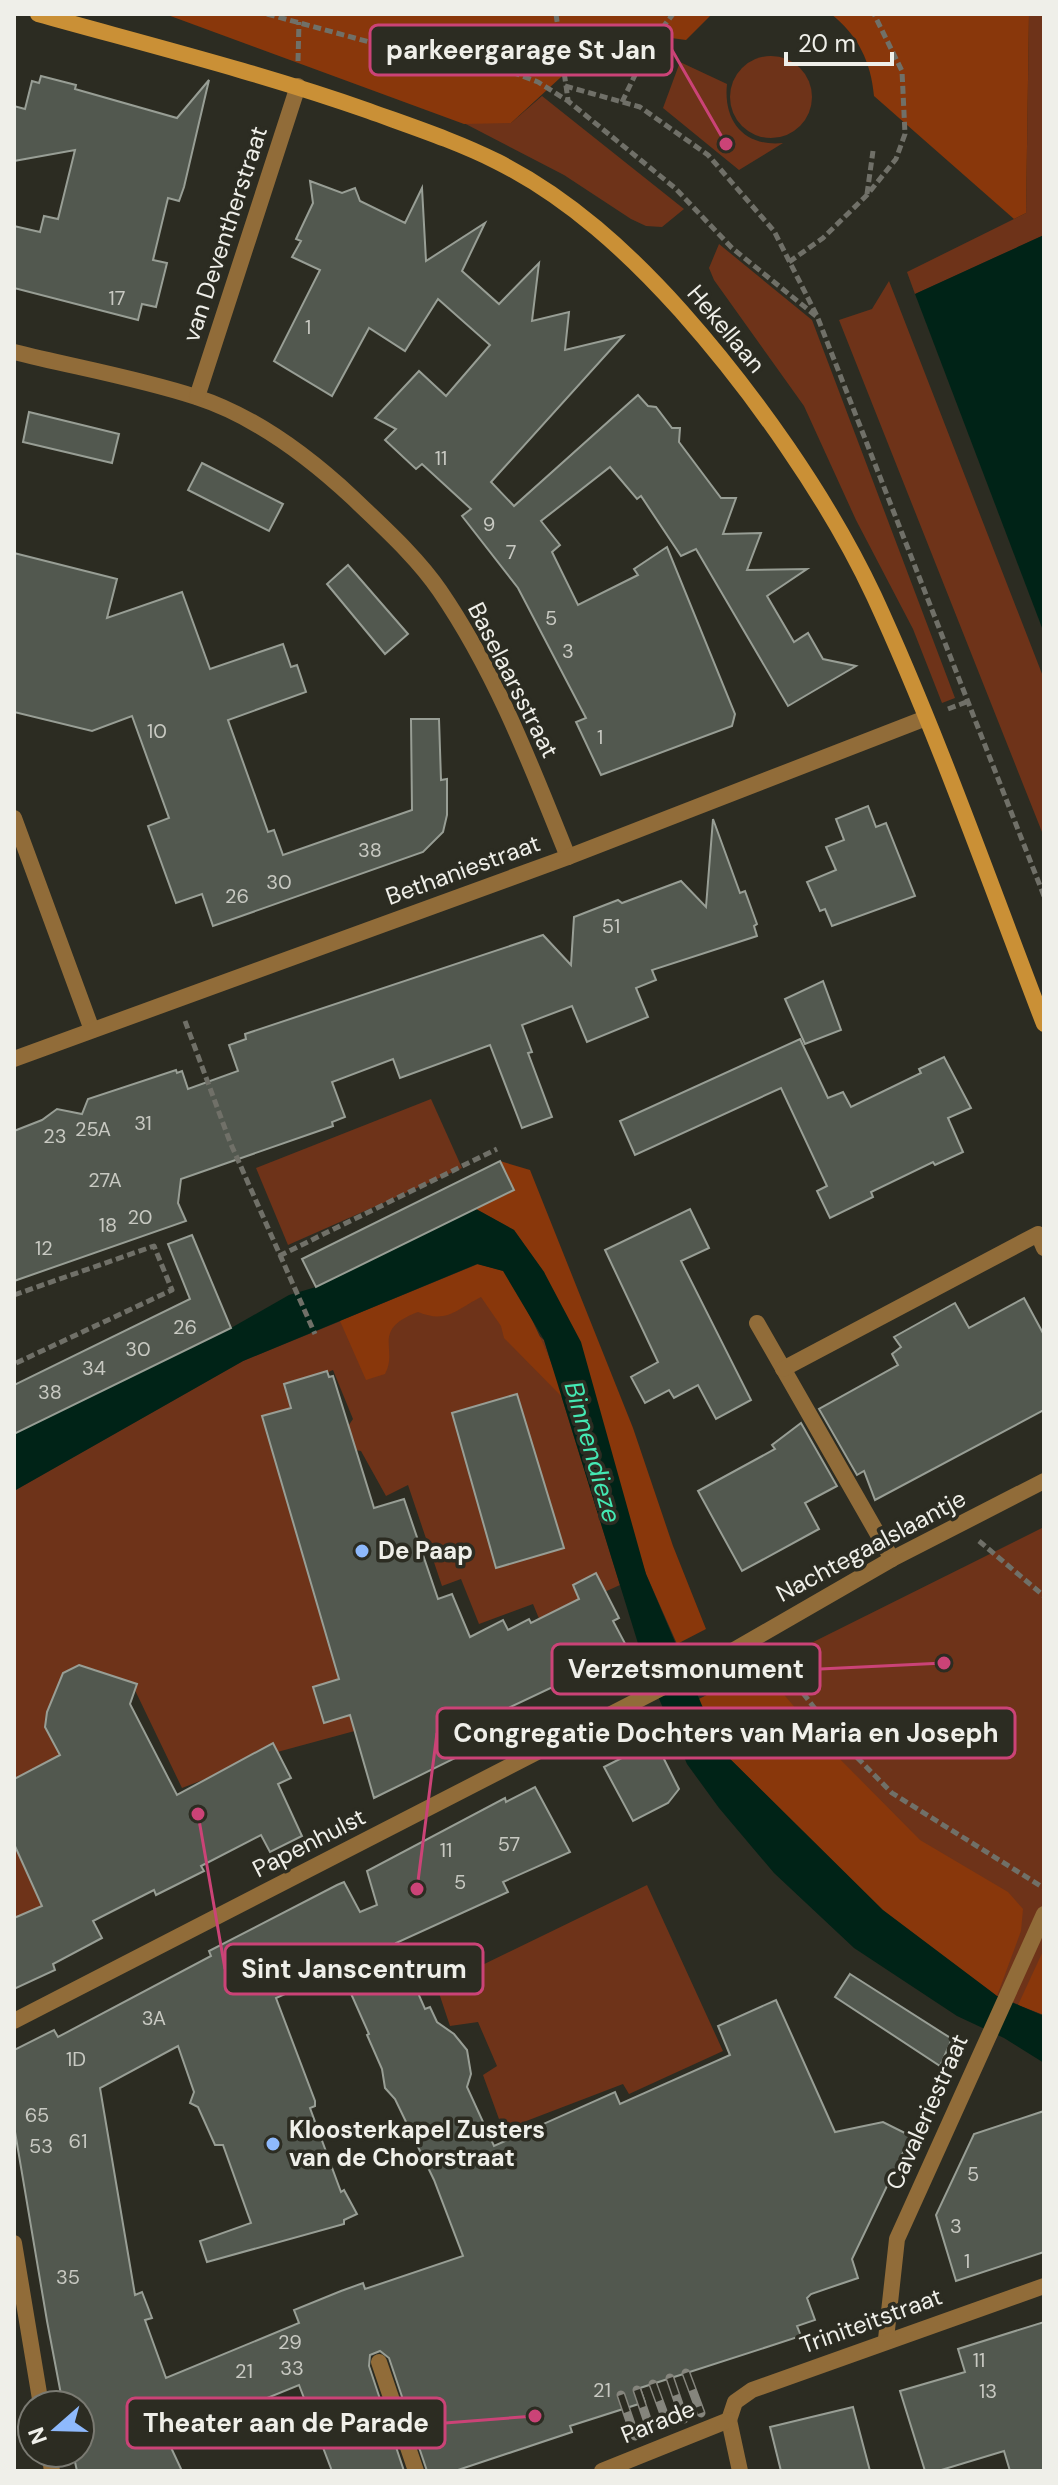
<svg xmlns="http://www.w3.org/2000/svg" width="1058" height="2485" font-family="'DM Sans',sans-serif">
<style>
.green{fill:#6e3319}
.forest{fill:#89370b}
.water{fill:#002317}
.building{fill:#52584f;stroke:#989e95;stroke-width:2;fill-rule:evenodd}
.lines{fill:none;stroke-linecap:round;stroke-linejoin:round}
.path{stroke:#707068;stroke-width:5;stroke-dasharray:8 4;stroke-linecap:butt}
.lane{stroke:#916c39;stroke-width:16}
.street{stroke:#916c39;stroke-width:16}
.secondary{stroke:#ca9036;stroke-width:16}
.rail-casing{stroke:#85857d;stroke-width:9}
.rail{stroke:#2c2c22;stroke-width:6;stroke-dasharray:18;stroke-linecap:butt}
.poi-dot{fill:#8eb9fc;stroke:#2c2c22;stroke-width:3}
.labels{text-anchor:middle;stroke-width:7;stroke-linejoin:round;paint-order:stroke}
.number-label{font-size:20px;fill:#c8c9c2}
.street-label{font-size:24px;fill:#efefe9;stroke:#2c2c22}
.poi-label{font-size:24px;font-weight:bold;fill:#efefe9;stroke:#2c2c22;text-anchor:start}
.water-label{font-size:26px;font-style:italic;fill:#44e8b3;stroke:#2c2c22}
.leader{fill:none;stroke:#cb4377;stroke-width:3}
.callout-dot{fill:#cb4377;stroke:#2c2c22;stroke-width:3}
.callout{fill:#2c2c22;stroke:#cb4377;stroke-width:3}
.callout-label{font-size:26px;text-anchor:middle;font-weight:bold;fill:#efefe9}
</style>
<rect width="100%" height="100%" fill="#2c2c22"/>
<!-- green -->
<g class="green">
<polygon points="1029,14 1044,14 1044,235 915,294 907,272 1026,213"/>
<circle cx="771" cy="97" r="41"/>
<path d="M 680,62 L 727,84 C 723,121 744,147 783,143 L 739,170 L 663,108 Z"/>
<polygon points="542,96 684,209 662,227 646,226 631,219 564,175 433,107 511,123"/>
<polygon points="719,244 812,320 955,698 942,703 913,629 856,520 804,406 714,280 709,268"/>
<polygon points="889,281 1044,679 1044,837 839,320 872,309"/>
<polygon points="431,1099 462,1168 288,1245 256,1168"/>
<polygon points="463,1271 544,1340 620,1585 540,1621 533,1604 479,1624 461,1579 442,1586 408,1485 386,1496 361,1451 355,1450 344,1432 353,1419 333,1370 286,1390 362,1729 270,1754 182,1788 132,1684 104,1677 95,1669 70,1684 83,1762 14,1779 14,1491 243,1361"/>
<polygon points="1044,1527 1044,2015 997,1996 697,1700"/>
<polygon points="14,1797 59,1908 14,1919"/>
<polygon points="647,1885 723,2051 629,2094 623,2084 503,2130 483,2075 497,2066 478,2022 450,2026 437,1987"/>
</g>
<!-- forest -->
<g class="forest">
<polygon points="165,14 712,14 686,40 641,34 597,44 511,123 464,124"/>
<path d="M 831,14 L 1029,14 L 1026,213 L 1014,219 L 874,96 C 871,62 858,35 831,14 Z"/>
<polygon points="500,1161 530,1170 633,1428 673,1546 706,1629 677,1644 646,1574 544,1272 514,1230 476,1209 515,1190"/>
<path d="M 478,1264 L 504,1271 C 531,1312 549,1354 565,1400 L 504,1338 L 501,1326 L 481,1297 C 457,1309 447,1324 418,1312 C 370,1330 399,1349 385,1374 L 366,1380 L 340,1321 Z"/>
<polygon points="750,1674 769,1677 831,1750 920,1840 1008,1892 1023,1909 1021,1931 997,1996 882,1910 721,1750 697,1700"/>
<polygon points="1044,1949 1044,2015 1018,2005"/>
</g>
<!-- water -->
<g class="water">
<polygon points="1044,235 1044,633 915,294"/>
<polygon points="476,1209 514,1230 544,1272 581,1342 646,1574 721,1750 883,1910 997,1996 1044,2016 1044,2063 1004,2038 957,2016 854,1948 774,1873 719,1808 687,1764 645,1666 544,1340 503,1271 477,1264 243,1361 14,1491 14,1434 231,1328 289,1295 316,1287"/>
</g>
<!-- building -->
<g class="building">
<polygon points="41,76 76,85 75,89 177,118 209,80 184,187 179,201 168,198 153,260 167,263 156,307 142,304 138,320 14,288 14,226 40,232 44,216 58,219 75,150 14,161 14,106 25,109 32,81 39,83"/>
<polygon points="310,181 342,193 355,188 360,201 405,223 422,188 426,261 485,223 462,271 499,304 539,263 532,321 569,312 565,350 623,336 491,482 514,506 638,395 648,406 656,407 672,428 680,428 679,442 721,498 736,498 723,534 761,533 747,570 807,569 767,596 794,642 808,633 823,659 856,666 788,706 696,549 681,556 641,496 637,499 610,467 541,521 560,545 552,552 578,605 638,575 634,569 667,547 735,714 732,726 601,775 576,722 586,718 518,588 462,516 471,509 422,464 416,469 385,440 396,429 375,418 419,371 446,396 490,345 438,299 405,351 369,328 332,396 274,361 320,270 292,257 301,241 296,239 313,203"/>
<polygon points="29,412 119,434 112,463 23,442"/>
<polygon points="202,463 283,504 269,531 188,490"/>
<polygon points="14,553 117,579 107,618 182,592 210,669 283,644 291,667 297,665 306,692 228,720 268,832 274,830 283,855 412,810 411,719 439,719 441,780 447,779 447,815 443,832 423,852 213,926 202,894 176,903 148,826 169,818 132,716 92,731 14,712"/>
<polygon points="348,565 408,634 385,654 327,584"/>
<polygon points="868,806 876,827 886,823 915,896 832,926 825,909 820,911 807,882 836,870 826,847 844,840 836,819"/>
<polygon points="713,819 740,893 745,891 757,924 754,926 757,936 652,970 656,980 636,988 648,1017 587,1042 572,1006 522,1025 532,1052 528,1053 552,1117 522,1128 490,1045 400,1078 393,1059 332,1082 345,1117 332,1122 333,1126 181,1179 178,1203 186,1221 14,1281 14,1131 42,1120 57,1109 82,1114 88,1099 176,1070 177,1073 182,1071 188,1089 238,1071 229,1045 246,1039 245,1034 543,935 571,965 574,917 618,900 622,903 681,881 706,907"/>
<polygon points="823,981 841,1030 805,1044 785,999"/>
<polygon points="800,1039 828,1098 843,1092 851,1107 921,1073 919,1069 944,1057 971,1108 948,1118 963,1152 935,1165 933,1162 871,1192 873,1197 830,1218 817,1191 827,1186 781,1088 635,1155 620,1121"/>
<polygon points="500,1161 514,1190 316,1287 302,1259"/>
<polygon points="690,1209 709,1248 681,1261 751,1400 716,1419 698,1385 674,1398 669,1390 645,1403 631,1377 658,1362 605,1250"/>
<polygon points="192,1235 231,1328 14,1434 14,1385 190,1299 168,1244"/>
<polygon points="1024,1298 1044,1335 1044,1410 875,1500 864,1471 857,1475 819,1409 898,1365 892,1354 901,1347 894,1337 955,1303 969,1328"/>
<polygon points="327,1371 329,1377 333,1376 374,1508 404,1499 438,1599 452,1594 470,1637 503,1620 508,1630 529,1619 531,1623 579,1599 573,1585 596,1573 619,1618 613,1621 629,1651 500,1712 510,1731 374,1798 350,1715 324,1723 313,1687 339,1679 262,1416 291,1408 284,1384"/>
<polygon points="517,1394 564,1548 496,1568 452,1413"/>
<polygon points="801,1423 837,1486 805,1503 819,1529 742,1571 698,1491 775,1449 772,1445"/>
<polygon points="79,1665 137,1684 130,1704 177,1795 273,1743 291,1778 278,1784 302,1836 270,1852 261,1835 201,1866 204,1871 156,1895 154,1890 93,1921 102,1938 53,1964 55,1970 14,1989 14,1918 42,1906 14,1844 14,1779 60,1755 45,1727 47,1712 63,1673"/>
<polygon points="655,1741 679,1789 668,1803 633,1821 604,1767"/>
<path d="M 535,1787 L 570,1852 L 503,1882 L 508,1892 L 396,1943 L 425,2009 L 430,2007 L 437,2022 L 454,2034 L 467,2050 L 471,2074 L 467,2087 L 494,2146 L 615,2092 L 620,2104 L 730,2055 L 718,2026 L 776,2000 L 835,2132 L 883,2122 L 911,2136 L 852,2259 L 858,2278 L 811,2294 L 807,2298 L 815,2320 L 797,2326 L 801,2336 L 640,2388 L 645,2402 L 570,2426 L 572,2432 L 455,2471 L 427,2471 L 389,2358 L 380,2351 L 370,2355 L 369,2366 L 404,2471 L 332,2471 L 299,2385 L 167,2439 L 182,2471 L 77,2471 L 73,2453 L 80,2453 L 80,2405 L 63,2405 L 47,2321 L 14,2126 L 14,2050 L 54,2030 L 58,2037 L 211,1956 L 209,1951 L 337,1885 L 344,1882 L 360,1912 L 377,1905 L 367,1871 L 505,1798 L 506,1802 ZM 340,1969 L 369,2034 L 367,2035 L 382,2069 L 385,2088 L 395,2099 L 434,2180 L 463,2256 L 365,2289 L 363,2283 L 341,2291 L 294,2310 L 299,2323 L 166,2378 L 145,2320 L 152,2318 L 142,2292 L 135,2295 L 100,2088 L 178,2046 L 194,2092 L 190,2103 L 198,2107 L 215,2145 L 223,2145 L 251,2223 L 200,2241 L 207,2262 L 344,2224 L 344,2220 L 357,2214 L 344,2190 L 341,2192 L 310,2108 L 315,2106 L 315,2101 L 276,1998 Z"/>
<polygon points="850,1974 952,2039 940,2066 835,1997"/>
<polygon points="1044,2111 1044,2252 956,2281 936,2215 974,2134"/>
<polygon points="1044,2322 1044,2471 1010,2471 1004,2451 938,2471 925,2471 900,2391 965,2372 958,2349"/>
<polygon points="853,2407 870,2471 781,2471 770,2427"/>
</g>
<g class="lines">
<!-- path -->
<g class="path">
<polyline points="267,14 384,46 509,71 538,82 568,101 675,188 732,248 816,316"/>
<polyline points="556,14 568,100"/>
<polyline points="298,61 299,22"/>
<polyline points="565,86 640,107 708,155 774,231 817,316 1044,896"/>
<polyline points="622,102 650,44 673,14"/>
<polyline points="867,194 873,151"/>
<polyline points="789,262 823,238 867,195 896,159 905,134 902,71 874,14"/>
<polyline points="948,709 969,701"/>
<polyline points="185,1021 230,1142 315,1334"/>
<polyline points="279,1256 497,1149"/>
<polyline points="14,1295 154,1246 172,1290 14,1364"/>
<polyline points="979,1541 1044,1596"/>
<polyline points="774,1655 835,1735 892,1793 1044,1888"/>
</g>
<!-- lane -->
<g class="lane">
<polyline points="14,818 92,1030"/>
<polyline points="757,1323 892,1559"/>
<polyline points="783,1369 1038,1234 1044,1248"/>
<polyline points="379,2362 416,2471"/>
</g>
<!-- street -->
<g class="street">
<path d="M 14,352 C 74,367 138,378 196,397 C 255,416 308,456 353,498 C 382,526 417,557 440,591 C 496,673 531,765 568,857"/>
<polyline points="197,397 298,86"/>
<polyline points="14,1059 568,857 926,718"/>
<polyline points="14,2021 722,1657 892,1559 1044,1481"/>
<polyline points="14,2243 41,2405"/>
<polyline points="886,2339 897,2239 1044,1914"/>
<polyline points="729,2420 735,2402 752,2390 1044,2286"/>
<polyline points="729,2420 740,2471"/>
<polyline points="49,2453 52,2471"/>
<polyline points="602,2471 729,2420"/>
</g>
<!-- secondary -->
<path class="secondary" d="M 38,14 C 149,45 261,73 369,111 C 413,127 456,141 498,162 C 569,198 628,252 681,311 C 753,392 828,498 874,596 C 938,735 989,881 1044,1024"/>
<defs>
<g id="rail">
<polyline points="686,2373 701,2413"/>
<polyline points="670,2378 684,2419"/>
<polyline points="653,2384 668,2425"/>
<polyline points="637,2390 651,2431"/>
<polyline points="621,2395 635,2436"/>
</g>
</defs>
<!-- rail casing -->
<use href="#rail" class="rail-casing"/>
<!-- rail -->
<use href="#rail" class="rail"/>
</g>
<!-- markers -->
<g class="poi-dot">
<circle cx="362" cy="1551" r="8"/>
<circle cx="273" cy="2144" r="8"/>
</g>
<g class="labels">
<!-- number labels -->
<g class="number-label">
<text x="117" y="305">17</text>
<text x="308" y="334">1</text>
<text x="441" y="465">11</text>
<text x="489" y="531">9</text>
<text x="511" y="559">7</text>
<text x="551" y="625">5</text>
<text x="568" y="658">3</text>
<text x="157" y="738">10</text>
<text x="600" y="744">1</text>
<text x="370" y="857">38</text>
<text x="279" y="889">30</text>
<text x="237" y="903">26</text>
<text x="611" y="933">51</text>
<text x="143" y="1130">31</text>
<text x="93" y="1136">25A</text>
<text x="55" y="1143">23</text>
<text x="105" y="1187">27A</text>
<text x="140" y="1224">20</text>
<text x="108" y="1232">18</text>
<text x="44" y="1255">12</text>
<text x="185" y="1334">26</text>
<text x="138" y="1356">30</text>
<text x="94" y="1375">34</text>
<text x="50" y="1399">38</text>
<text x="509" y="1851">57</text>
<text x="446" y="1857">11</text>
<text x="460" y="1889">5</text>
<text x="154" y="2025">3A</text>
<text x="76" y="2066">1D</text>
<text x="37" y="2122">65</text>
<text x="78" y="2148">61</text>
<text x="41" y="2153">53</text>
<text x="973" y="2181">5</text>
<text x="956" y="2233">3</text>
<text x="967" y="2268">1</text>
<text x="68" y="2284">35</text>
<text x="290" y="2349">29</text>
<text x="979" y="2367">11</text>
<text x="292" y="2375">33</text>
<text x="244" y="2378">21</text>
<text x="602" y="2397">21</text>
<text x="988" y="2398">13</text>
</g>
<!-- street labels -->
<g class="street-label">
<text transform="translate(225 234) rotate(-72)" y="8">van Deventherstraat</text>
<text transform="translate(726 329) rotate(50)" y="8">Hekellaan</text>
<text transform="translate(513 680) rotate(63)" y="8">Baselaarsstraat</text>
<text transform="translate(463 870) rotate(-20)" y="8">Bethaniestraat</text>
<text transform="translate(871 1546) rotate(-28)" y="8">Nachtegaalslaantje</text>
<text transform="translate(309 1843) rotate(-27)" y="8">Papenhulst</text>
<text transform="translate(927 2112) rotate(-66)" y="8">Cavaleriestraat</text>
<text transform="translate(871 2321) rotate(-20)" y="8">Triniteitstraat</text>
<text transform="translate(658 2422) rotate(-22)" y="8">Parade</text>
</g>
<!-- poi labels -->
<g class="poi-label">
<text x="378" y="1559">De Paap</text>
<text x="289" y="2138">Kloosterkapel Zusters<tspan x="289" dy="28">van de Choorstraat</tspan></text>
</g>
<!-- water labels -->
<g class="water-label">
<text transform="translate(593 1452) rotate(74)" y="9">Binnendieze</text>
</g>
</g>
<!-- callouts -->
<path class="leader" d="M726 144L672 50M944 1663L820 1669M417 1889L437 1733M198 1814L225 1969M535 2416L445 2423"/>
<g class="callout-dot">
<circle cx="726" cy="144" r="8"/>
<circle cx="944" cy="1663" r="8"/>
<circle cx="417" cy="1889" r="8"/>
<circle cx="198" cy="1814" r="8"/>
<circle cx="535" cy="2416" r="8"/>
</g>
<g class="callout">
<rect x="370" y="25" width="302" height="50" rx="8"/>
<rect x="552" y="1644" width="268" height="50" rx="8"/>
<rect x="437" y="1708" width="578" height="50" rx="8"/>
<rect x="225" y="1944" width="258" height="50" rx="8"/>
<rect x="127" y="2398" width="318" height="50" rx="8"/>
</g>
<g class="callout-label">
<text x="521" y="59">parkeergarage St Jan</text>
<text x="686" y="1678">Verzetsmonument</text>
<text x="726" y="1742">Congregatie Dochters van Maria en Joseph</text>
<text x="354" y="1978">Sint Janscentrum</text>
<text x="286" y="2432">Theater aan de Parade</text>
</g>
<!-- border -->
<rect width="1058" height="2485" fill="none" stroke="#efefe9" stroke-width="32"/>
<!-- north arrow -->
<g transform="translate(56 2429) rotate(250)"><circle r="38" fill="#2c2c22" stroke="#7a7a72" stroke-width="2"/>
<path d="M0-6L14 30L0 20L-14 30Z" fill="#8eb9fc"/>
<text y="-12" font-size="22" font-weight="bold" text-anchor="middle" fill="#efefe9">N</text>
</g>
<!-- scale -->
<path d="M786 52v12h106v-12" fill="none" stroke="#efefe9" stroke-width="4"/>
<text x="798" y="52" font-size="24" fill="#efefe9" stroke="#2c2c22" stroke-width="6" paint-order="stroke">20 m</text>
</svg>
